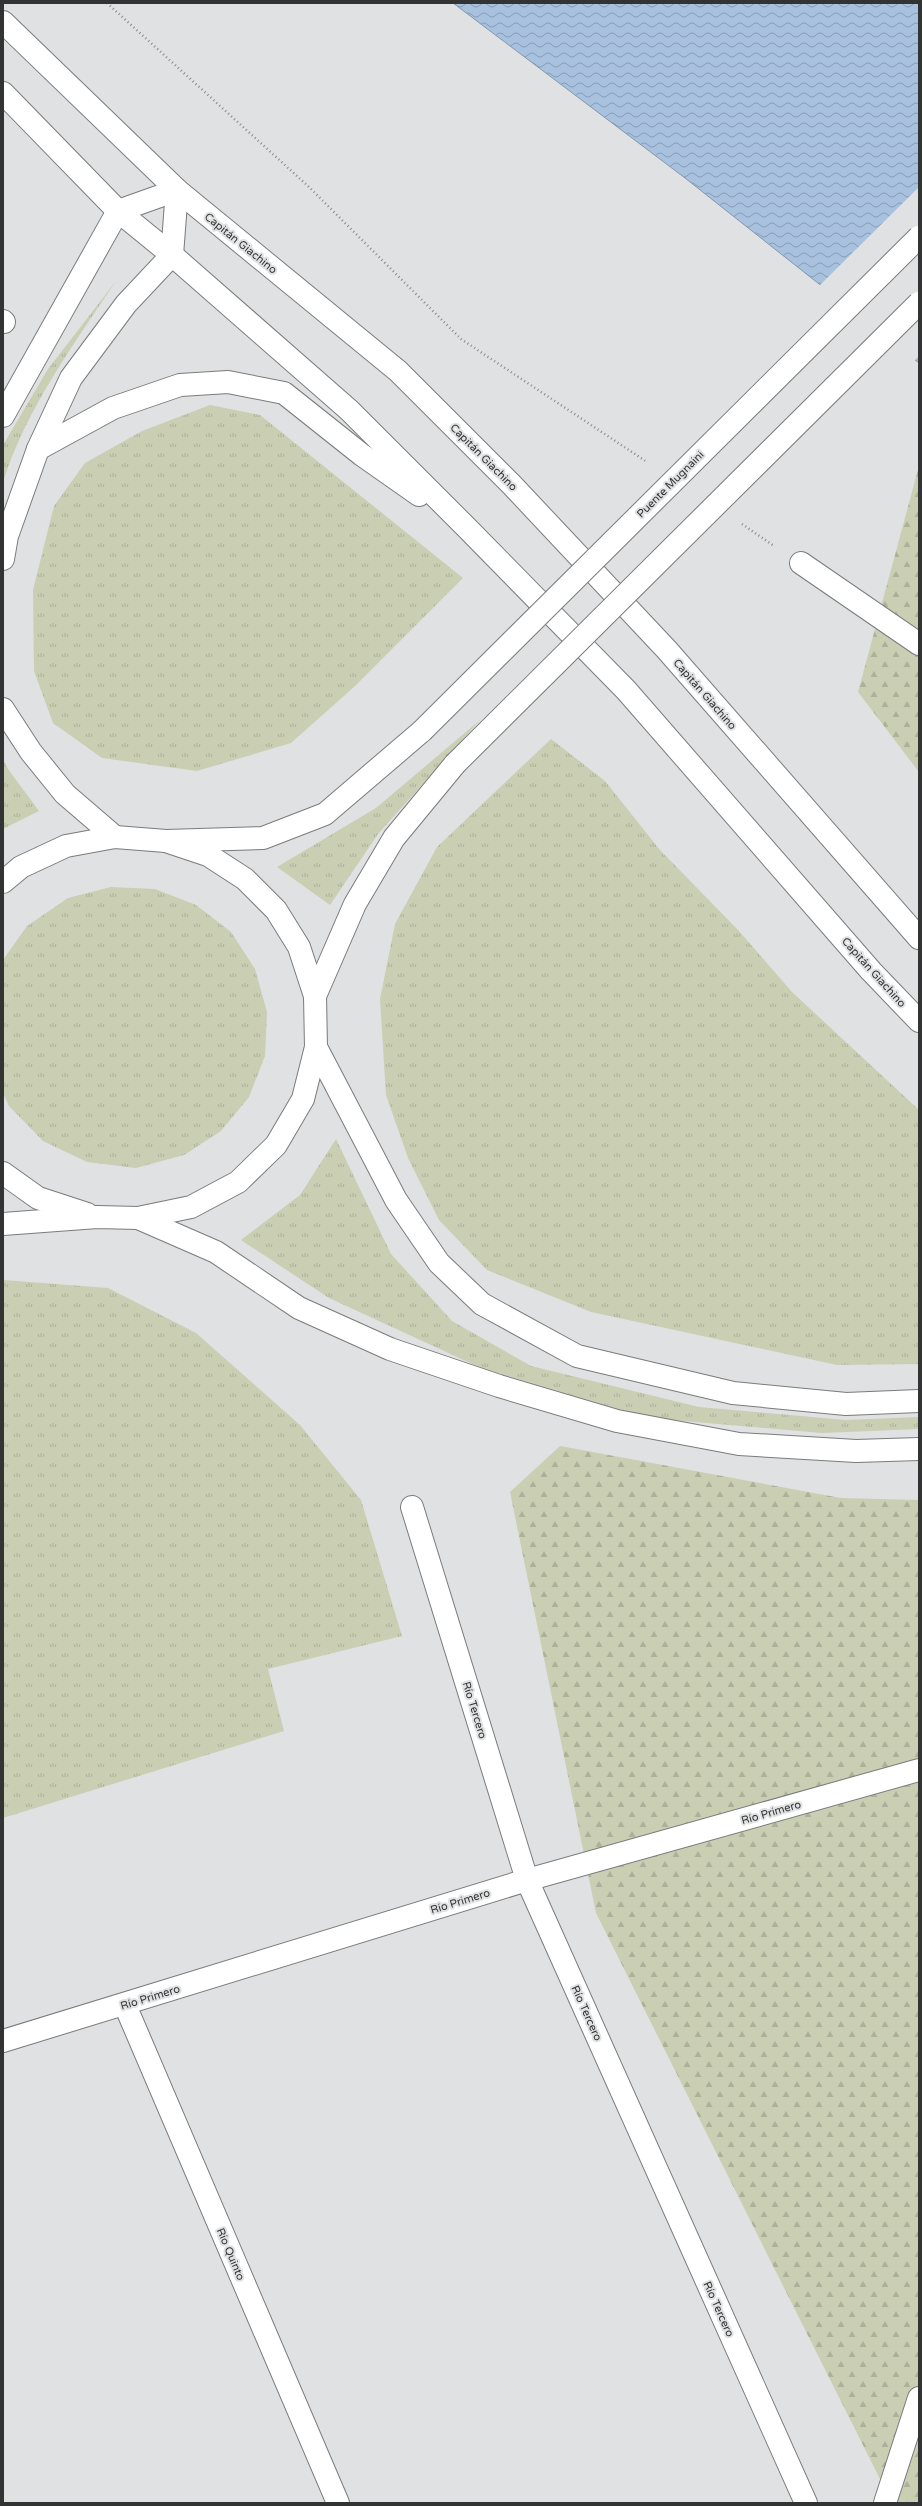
<svg xmlns="http://www.w3.org/2000/svg" width="922" height="2506" font-family="'Varela Round',sans-serif">
<style>
.grass{fill:url(#grass-tufts)}
.forest{fill:url(#forest-firs)}
.water{fill:url(#water-waves);stroke:#8496ab}
.pier{fill:#e0e1e2}
.lines{fill:none;stroke-linecap:round;stroke-linejoin:round}
.street-casing{stroke:#7a7b7c;stroke-width:24}
.secondary-casing{stroke:#7a7b7c;stroke-width:24}
.path{stroke:#898a8b;stroke-width:2.5;stroke-dasharray:1 3;stroke-linecap:butt}
.street{stroke:#fff;stroke-width:22}
.secondary{stroke:#fff;stroke-width:22}
.secondary-bridge-casing{stroke:#7a7b7c;stroke-width:24;stroke-linecap:butt}
.secondary-bridge{stroke:#fff;stroke-width:22}
.labels{text-anchor:middle;stroke-width:4;stroke-linejoin:round;paint-order:stroke}
.street-label{font-size:11px;fill:#323333;stroke:#e0e1e2}
</style>
<defs>
<pattern id="grass-tufts" width="24" height="20" patternUnits="userSpaceOnUse"><rect width="24" height="20" fill="#caceb3"/><path d="M3 7l-1-3M5 7V3M7 7l1-3M15 17l-1-3M17 17v-4M19 17l1-3" fill="none" stroke="#aeb19a"/></pattern>
<pattern id="forest-firs" width="22" height="20" patternUnits="userSpaceOnUse"><rect width="22" height="20" fill="#caceb3"/><path d="M5 1l3.5 6h-7zM16 11l3.5 6h-7z" fill="#aeb19a"/></pattern>
<pattern id="water-waves" width="16" height="10" patternUnits="userSpaceOnUse"><rect width="16" height="10" fill="#a7c1de"/><path d="M0 5q4-4 8 0t8 0" fill="none" stroke="#899db5"/></pattern>
</defs>
<rect width="100%" height="100%" fill="#e0e1e2"/>
<!-- grass -->
<g class="grass">
<path d="M 116,281 C 74,344 26,409 3,482 L 3,445 L 48,369 Z"/>
<polygon points="210,405 260,415 463,578 354,687 291,743 197,771 102,758 53,723 34,671 33,590 54,506 85,463 142,431"/>
<polygon points="480,720 378,834 330,905 277,867 376,808"/>
<polygon points="551,739 605,781 660,850 739,931 792,992 919,1110 919,1364 837,1365 591,1312 487,1270 439,1220 408,1158 386,1095 380,999 395,924 437,847"/>
<polygon points="3,759 8,769 39,811 3,829"/>
<polygon points="111,887 155,889 196,905 231,932 255,969 267,1012 265,1056 249,1097 221,1131 184,1155 136,1168 87,1162 43,1141 9,1106 3,1093 3,960 27,926 68,898"/>
<polygon points="336,1139 391,1254 452,1321 531,1366 699,1407 845,1420 919,1417 919,1429 822,1433 649,1418 481,1368 329,1298 241,1240 300,1195"/>
<polygon points="3,1280 108,1288 196,1333 300,1425 361,1500 402,1636 268,1669 284,1731 3,1818"/>
</g>
<!-- forest -->
<g class="forest">
<polygon points="919,466 919,772 858,692"/>
<polygon points="560,1446 841,1498 919,1500 919,2503 892,2503 596,1913 510,1492"/>
</g>
<!-- water -->
<polygon class="water" points="453,3 919,3 919,363 685,178"/>
<!-- pier -->
<polygon class="pier" points="919,187 919,356 914,361 819,286"/>
<g class="lines">
<defs>
<g id="street">
<polyline points="3,321 4,322"/>
<polyline points="801,563 919,644"/>
<polyline points="412,1507 527,1880 806,2503"/>
<polyline points="125,2005 338,2503"/>
<polyline points="3,2041 527,1880 919,1770"/>
<polyline points="885,2503 919,2398"/>
</g>
<g id="secondary">
<polyline points="3,22 177,190 398,371 512,485 667,650 919,938"/>
<polyline points="3,93 118,211 172,255 349,410 468,529 626,690 871,971 919,1021"/>
<polyline points="3,416 118,211 177,190 172,255 126,304 71,378 38,449 7,536 3,559"/>
<polyline points="38,449 113,408 180,385 228,382 284,393 362,455 419,495"/>
<polyline points="3,709 31,752 65,794 115,837"/>
<polyline points="3,882 21,867 66,846 115,837 166,841 263,838 325,814 422,731"/>
<polyline points="315,996 355,904 394,838 455,764"/>
<polyline points="316,1047 396,1200 439,1263 482,1304 577,1356 733,1393 846,1404 919,1401"/>
<polyline points="3,1173 38,1198 87,1214"/>
<polyline points="138,1218 216,1252 299,1308 390,1349 499,1386 617,1421 739,1444 856,1451 919,1449"/>
<polyline points="3,1224 97,1217 138,1218 191,1207 238,1182 276,1145 303,1099 316,1047 315,996 299,947 276,910 245,879 208,855 166,841"/>
</g>
</defs>
<!-- street casing -->
<use href="#street" class="street-casing"/>
<!-- secondary casing -->
<use href="#secondary" class="secondary-casing"/>
<!-- path -->
<g class="path">
<polyline points="107,3 309,187 461,339 647,462"/>
<polyline points="742,524 774,546"/>
</g>
<!-- street -->
<use href="#street" class="street"/>
<!-- secondary -->
<use href="#secondary" class="secondary"/>
<defs>
<g id="secondary-bridge">
<polyline points="422,731 919,237"/>
<polyline points="455,764 919,303"/>
</g>
</defs>
<!-- secondary-bridge casing -->
<use href="#secondary-bridge" class="secondary-bridge-casing"/>
<!-- secondary-bridge -->
<use href="#secondary-bridge" class="secondary-bridge"/>
</g>
<g class="labels">
<!-- street labels -->
<g class="street-label">
<text transform="translate(241 243) rotate(39)" y="4">Capitán Giachino</text>
<text transform="translate(484 457) rotate(45)" y="4">Capitán Giachino</text>
<text transform="translate(670 484) rotate(-45)" y="4">Puente Mugnaini</text>
<text transform="translate(705 694) rotate(49)" y="4">Capitán Giachino</text>
<text transform="translate(874 972) rotate(48)" y="4">Capitán Giachino</text>
<text transform="translate(475 1710) rotate(73)" y="4">Río Tercero</text>
<text transform="translate(771 1812) rotate(-16)" y="4">Río Primero</text>
<text transform="translate(460 1901) rotate(-17)" y="4">Río Primero</text>
<text transform="translate(150 1997) rotate(-17)" y="4">Río Primero</text>
<text transform="translate(587 2013) rotate(66)" y="4">Río Tercero</text>
<text transform="translate(231 2254) rotate(67)" y="4">Río Quinto</text>
<text transform="translate(719 2309) rotate(66)" y="4">Río Tercero</text>
</g>
</g>
<!-- border -->
<rect width="922" height="2506" fill="none" stroke="#323333" stroke-width="8"/>
</svg>
